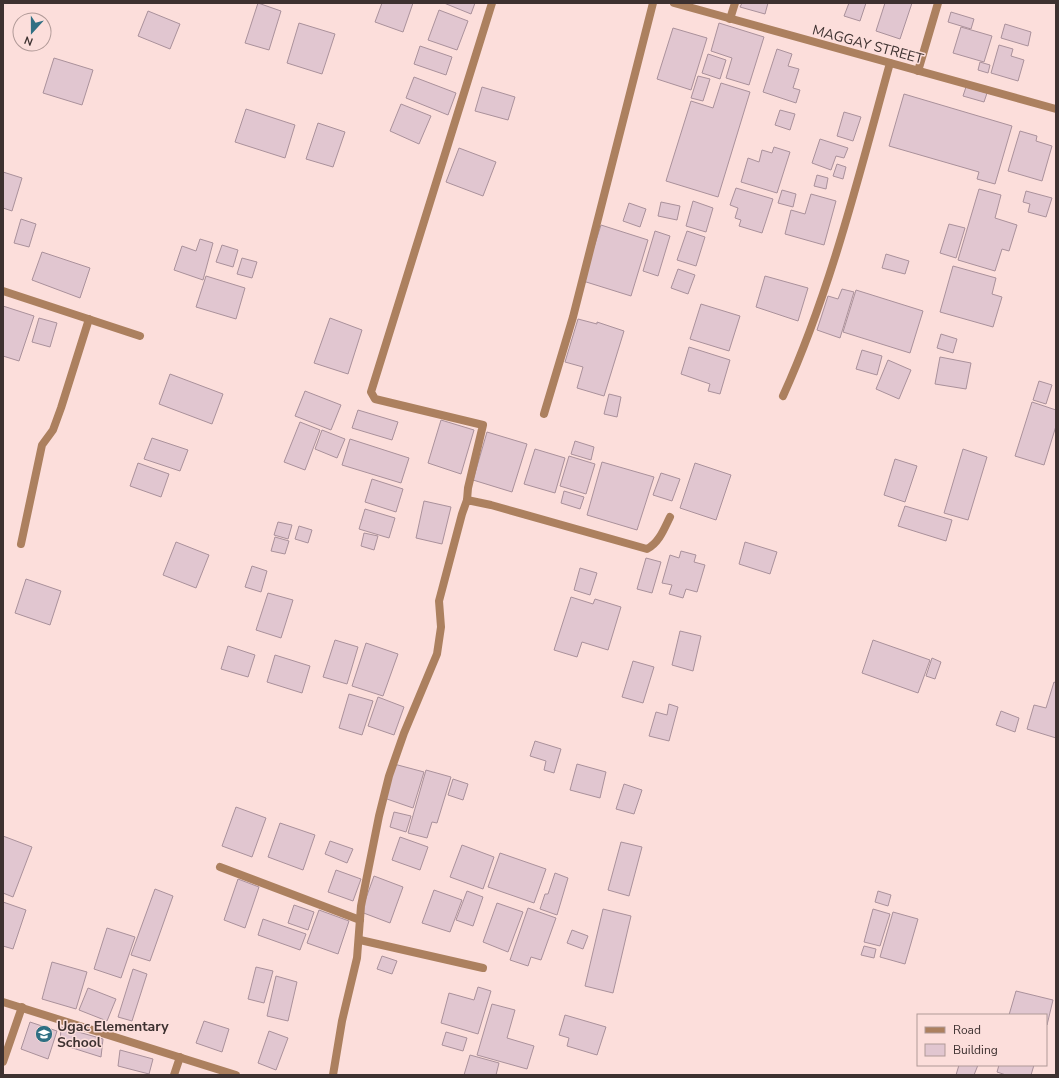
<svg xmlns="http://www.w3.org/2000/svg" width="1059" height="1078" font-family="'Nunito Sans',sans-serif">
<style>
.building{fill:#e1c6d0;stroke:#aa919b}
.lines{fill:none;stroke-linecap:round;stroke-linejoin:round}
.service{stroke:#ac805f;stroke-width:8}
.minor{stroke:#ac805f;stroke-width:8}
.labels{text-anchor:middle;stroke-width:3;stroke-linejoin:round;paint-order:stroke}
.street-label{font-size:14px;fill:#3d3130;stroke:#fcdedb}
.poi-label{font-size:14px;font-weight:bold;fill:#3d3130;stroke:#fcdedb;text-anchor:start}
</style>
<rect width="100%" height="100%" fill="#fcdedb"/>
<!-- building -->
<g class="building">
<polygon points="258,3 281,11 269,50 245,43"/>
<polygon points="382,3 413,3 403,32 375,22"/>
<polygon points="444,3 475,3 471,14"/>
<polygon points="742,3 768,3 765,14 740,7"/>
<polygon points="849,3 866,3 860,21 844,16"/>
<polygon points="885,3 912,3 900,39 876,31"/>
<polygon points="439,10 468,21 457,50 428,40"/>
<polygon points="148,11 180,24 170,49 138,36"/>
<polygon points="951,12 974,19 971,29 948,22"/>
<polygon points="299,23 335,34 322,74 287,63"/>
<polygon points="719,23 764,37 749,85 726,78 732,58 711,51"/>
<polygon points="1005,24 1031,32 1028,46 1001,38"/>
<polygon points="961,27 992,36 984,62 953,53"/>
<polygon points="673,28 707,38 691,90 657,79"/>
<polygon points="999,45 1013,49 1011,56 1024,60 1018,81 991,73"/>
<polygon points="420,46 452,57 446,75 414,64"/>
<polygon points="777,49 792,54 788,66 799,69 793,88 800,90 796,103 763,92"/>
<polygon points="708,54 726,60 720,79 702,73"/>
<polygon points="54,58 93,70 82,105 43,93"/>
<polygon points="980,62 990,65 988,73 978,70"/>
<polygon points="698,76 710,79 703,101 691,98"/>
<polygon points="414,77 456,93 448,115 406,98"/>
<polygon points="721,83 750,92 718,197 666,181 691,101 713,108"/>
<polygon points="482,87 515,97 508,120 475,111"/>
<polygon points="966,87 987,93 984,102 963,96"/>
<polygon points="904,94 1012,126 995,184 977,179 979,172 889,146"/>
<polygon points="401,104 431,116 419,144 390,131"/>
<polygon points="246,109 295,125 285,158 235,142"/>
<polygon points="780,110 795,114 790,130 775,125"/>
<polygon points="844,112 861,117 853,141 837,136"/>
<polygon points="318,123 345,132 333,167 306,159"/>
<polygon points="1020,131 1037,136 1036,141 1052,146 1042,181 1008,171"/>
<polygon points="820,139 848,148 844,158 836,156 831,170 812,163"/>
<polygon points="774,147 790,152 777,193 741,182 748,158 759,162 762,150 772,153"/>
<polygon points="459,148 496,162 483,196 446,182"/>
<polygon points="837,164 846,167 843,179 833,176"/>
<polygon points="3,172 22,178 12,211 3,208"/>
<polygon points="817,175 828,178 826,189 814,186"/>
<polygon points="736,188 773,199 762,233 739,226 741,220 735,218 738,208 730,205"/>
<polygon points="979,189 1001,195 995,218 1017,225 1009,251 1002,249 995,271 958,260"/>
<polygon points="782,190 796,194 793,207 778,203"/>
<polygon points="1026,191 1052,198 1046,217 1028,212 1030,204 1023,202"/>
<polygon points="811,194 836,201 824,245 785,234 791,210 805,214"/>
<polygon points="693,201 713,208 706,232 686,226"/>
<polygon points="661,202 680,206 677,220 658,216"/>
<polygon points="629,203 646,209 640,227 623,221"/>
<polygon points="21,219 36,224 29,247 14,243"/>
<polygon points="949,224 965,228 956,258 940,253"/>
<polygon points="601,225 648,240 631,296 583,281"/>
<polygon points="655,231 670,236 658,276 643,271"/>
<polygon points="687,231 705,237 696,266 677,260"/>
<polygon points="200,239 213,243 203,280 174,270 182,246 196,251"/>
<polygon points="222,245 238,250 233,267 216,262"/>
<polygon points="42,252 90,268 80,298 32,280"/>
<polygon points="886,254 909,261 905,274 882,268"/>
<polygon points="242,258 257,262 252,278 237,274"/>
<polygon points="953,266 996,278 992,294 1002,297 993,327 940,312"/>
<polygon points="678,269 695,275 688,294 671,288"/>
<polygon points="206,276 245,288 236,319 196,307"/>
<polygon points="765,276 808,288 798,321 756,307"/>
<polygon points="842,289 854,292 840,338 817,330 828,296 838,299"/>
<polygon points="856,290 923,311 910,353 843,332"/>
<polygon points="701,304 740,316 729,351 690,339"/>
<polygon points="3,306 34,316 19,361 3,356"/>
<polygon points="39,318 57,323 50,347 32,342"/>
<polygon points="330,318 362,330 348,374 314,363"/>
<polygon points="578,319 597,324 597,322 624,331 604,396 577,388 583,367 565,362"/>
<polygon points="941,334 957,339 953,353 937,348"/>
<polygon points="689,347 730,360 720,394 708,391 710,384 681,374"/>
<polygon points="862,350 882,356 877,375 856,369"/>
<polygon points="940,357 971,363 966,389 935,384"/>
<polygon points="888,360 911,370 899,399 876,389"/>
<polygon points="170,374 223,394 212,424 159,404"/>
<polygon points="1039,381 1052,385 1046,404 1033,400"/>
<polygon points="305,391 341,405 331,430 295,416"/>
<polygon points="609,394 621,397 617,417 604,414"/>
<polygon points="1032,402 1056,410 1056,426 1044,465 1015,456"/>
<polygon points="358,410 398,422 392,440 352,428"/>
<polygon points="441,420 474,430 461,474 428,463"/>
<polygon points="300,422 320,430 305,470 284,462"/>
<polygon points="322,430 345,439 337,458 315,449"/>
<polygon points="487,432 527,444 512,492 473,480"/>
<polygon points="152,438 188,450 180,471 144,459"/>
<polygon points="350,439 409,458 401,483 342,465"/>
<polygon points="575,441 594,447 591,460 571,454"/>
<polygon points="535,449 565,458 555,493 524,484"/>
<polygon points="963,449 987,457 968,520 944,513"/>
<polygon points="569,456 595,464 586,494 560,486"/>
<polygon points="895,459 917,466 905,502 884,495"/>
<polygon points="602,462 654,477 637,530 587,515"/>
<polygon points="138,463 169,474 161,497 130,486"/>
<polygon points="695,463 731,475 716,520 680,508"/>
<polygon points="661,473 680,479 672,501 653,495"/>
<polygon points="372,479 403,489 396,512 365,502"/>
<polygon points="564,491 584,497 580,509 561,503"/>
<polygon points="424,501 451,507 442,544 416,538"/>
<polygon points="905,506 952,520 946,541 898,526"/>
<polygon points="365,509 395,518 389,538 359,529"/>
<polygon points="278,522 292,525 288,539 274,535"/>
<polygon points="299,526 312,530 308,543 295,539"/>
<polygon points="364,533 378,536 374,550 361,546"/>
<polygon points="275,537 289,541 285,554 271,551"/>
<polygon points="176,542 209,555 196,588 163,575"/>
<polygon points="745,542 777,552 770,574 739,564"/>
<polygon points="681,551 696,555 694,562 705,565 697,592 686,589 683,598 669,594 672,585 662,583 670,555 679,558"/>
<polygon points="646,558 661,562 652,593 637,589"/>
<polygon points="252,566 267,571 261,592 245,587"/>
<polygon points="580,568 597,573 590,595 574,590"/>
<polygon points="26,579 61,591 50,625 15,613"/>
<polygon points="268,593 293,600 281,638 256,630"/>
<polygon points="571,597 593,604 595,599 621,607 608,650 582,642 577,657 554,650"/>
<polygon points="680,631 701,636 693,671 672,665"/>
<polygon points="335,640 358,647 347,684 323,677"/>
<polygon points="873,640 930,660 918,693 862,673"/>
<polygon points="366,643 398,654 383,696 352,686"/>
<polygon points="228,646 255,655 248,677 221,669"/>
<polygon points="275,655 310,666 302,693 267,682"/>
<polygon points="932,658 941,662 935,679 926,676"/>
<polygon points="633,661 654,667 643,703 622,697"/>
<polygon points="1054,682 1056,683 1056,738 1027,729 1034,705 1046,708"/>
<polygon points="349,694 373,701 362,735 339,728"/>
<polygon points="378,697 404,707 394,735 368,726"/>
<polygon points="669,704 678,707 669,741 649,736 656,712 667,715"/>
<polygon points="1001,711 1019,718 1015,732 996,725"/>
<polygon points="535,741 561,749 554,773 544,770 546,761 530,756"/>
<polygon points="394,764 424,772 413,808 384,798"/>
<polygon points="577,764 606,772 600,798 570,790"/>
<polygon points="426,770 451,777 437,823 432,822 427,838 408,833"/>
<polygon points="453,779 468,784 463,800 448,795"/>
<polygon points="624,784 642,790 634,814 616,809"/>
<polygon points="236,807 266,818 252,857 222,846"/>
<polygon points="394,812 411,816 406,832 390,827"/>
<polygon points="280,823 315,835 303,870 268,857"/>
<polygon points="3,836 32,847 13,897 3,893"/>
<polygon points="400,837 428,847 420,870 392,860"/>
<polygon points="330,841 353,849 347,863 325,854"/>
<polygon points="621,842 642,847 629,896 608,890"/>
<polygon points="462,845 494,857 483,889 450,877"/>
<polygon points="500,853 546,869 534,903 488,887"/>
<polygon points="336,870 361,879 353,901 328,892"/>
<polygon points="555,873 568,878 557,915 540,909 545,894 548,894"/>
<polygon points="374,876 403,887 390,923 361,912"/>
<polygon points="238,879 259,887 245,928 224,920"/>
<polygon points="155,889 173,896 150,961 131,955"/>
<polygon points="434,890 462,900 450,932 422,923"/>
<polygon points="467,891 483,897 473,926 456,920"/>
<polygon points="878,891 891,895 888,906 875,902"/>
<polygon points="3,902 26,910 13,949 3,946"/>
<polygon points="497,903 523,912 508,952 483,942"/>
<polygon points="294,905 314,912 308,930 288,923"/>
<polygon points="528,908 556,918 541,960 531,957 528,966 510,960"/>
<polygon points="603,909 631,916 613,993 585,986"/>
<polygon points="873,909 890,914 880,946 864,942"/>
<polygon points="319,910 349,921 338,954 307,943"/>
<polygon points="893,912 918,919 905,964 880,957"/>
<polygon points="263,919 306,934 300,950 258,935"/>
<polygon points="107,928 135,937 121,978 94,969"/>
<polygon points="572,930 588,936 583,949 567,943"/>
<polygon points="864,946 876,949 874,958 861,955"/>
<polygon points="382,956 397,961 392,974 377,969"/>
<polygon points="52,962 87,972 76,1009 42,999"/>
<polygon points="256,967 273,971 264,1003 248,999"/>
<polygon points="133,969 147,974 132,1021 118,1017"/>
<polygon points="276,976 297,982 288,1021 267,1016"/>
<polygon points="478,987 491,991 478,1034 441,1023 449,993 474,1000"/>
<polygon points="88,988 116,999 107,1021 79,1010"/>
<polygon points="1016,991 1053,1000 1047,1025 1046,1015 1009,1015"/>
<polygon points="492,1004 515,1010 507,1038 534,1046 527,1069 477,1055"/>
<polygon points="565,1015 606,1027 597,1055 567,1046 569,1038 559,1035"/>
<polygon points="204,1021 229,1029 222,1052 196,1043"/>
<polygon points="30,1022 57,1031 48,1059 21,1049"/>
<polygon points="61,1027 103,1039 101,1057 60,1044"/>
<polygon points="269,1031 288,1038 276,1070 258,1063"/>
<polygon points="446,1032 467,1038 463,1051 442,1045"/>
<polygon points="120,1050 153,1059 149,1074 118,1066"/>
<polygon points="470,1055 499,1063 496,1075 464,1075"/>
<polygon points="959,1065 978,1065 974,1075 956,1075"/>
<polygon points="999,1065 1034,1065 1031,1075 1006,1075 997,1072"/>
</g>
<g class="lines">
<!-- service -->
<polyline class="service" points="3,1062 22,1007"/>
<!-- minor -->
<g class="minor">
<polyline points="674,3 1056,109"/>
<polyline points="730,19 735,3"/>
<polyline points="918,71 938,3"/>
<polyline points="3,291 140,336"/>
<path d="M 783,396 C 831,290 859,175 890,63"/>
<polyline points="544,414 573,317 653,3"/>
<polyline points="467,500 468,488 483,425 375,399 371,392 492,3"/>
<polyline points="21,544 42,445 53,430 61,408 89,319"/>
<polyline points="220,867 360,920"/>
<polyline points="360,940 483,968"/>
<polyline points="3,1002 236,1075"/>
<polyline points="174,1075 180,1057"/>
<path d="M 333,1075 L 342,1021 L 357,958 L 361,906 L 379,816 L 389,776 L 404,733 L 437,654 L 441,627 L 439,601 L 462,514 L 467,500 L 491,505 L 647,549 C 659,543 664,529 670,517"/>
</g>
</g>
<!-- icons -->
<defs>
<symbol id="school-disc" viewBox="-11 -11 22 22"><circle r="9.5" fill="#2f6f83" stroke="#fcdedb"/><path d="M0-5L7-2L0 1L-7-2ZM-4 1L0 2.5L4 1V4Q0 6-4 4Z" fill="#fff"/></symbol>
</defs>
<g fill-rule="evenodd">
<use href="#school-disc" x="34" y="1024" width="20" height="20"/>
</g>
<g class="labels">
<!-- street labels -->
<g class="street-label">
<text transform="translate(868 44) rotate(15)" y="5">MAGGAY STREET</text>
</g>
<!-- poi labels -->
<g class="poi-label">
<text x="57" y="1031">Ugac Elementary<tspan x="57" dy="16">School</tspan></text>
</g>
</g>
<!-- border -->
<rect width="1059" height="1078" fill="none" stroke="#3d3130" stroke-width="8"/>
<!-- legend -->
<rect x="917" y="1014" width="130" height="52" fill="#fcdedb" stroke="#b09997"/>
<rect x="925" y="1027" width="20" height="6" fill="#ac805f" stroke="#b09997"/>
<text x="953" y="1034" font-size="12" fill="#3d3130">Road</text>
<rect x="925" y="1044" width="20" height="12" fill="#e1c6d0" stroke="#b09997"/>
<text x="953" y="1054" font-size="12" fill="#3d3130">Building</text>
<!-- north arrow -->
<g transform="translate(32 32) rotate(201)"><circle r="19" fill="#fcdedb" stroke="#b09997"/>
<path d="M0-3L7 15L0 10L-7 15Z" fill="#2f6f83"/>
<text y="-6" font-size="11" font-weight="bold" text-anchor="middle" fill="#3d3130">N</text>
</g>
</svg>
